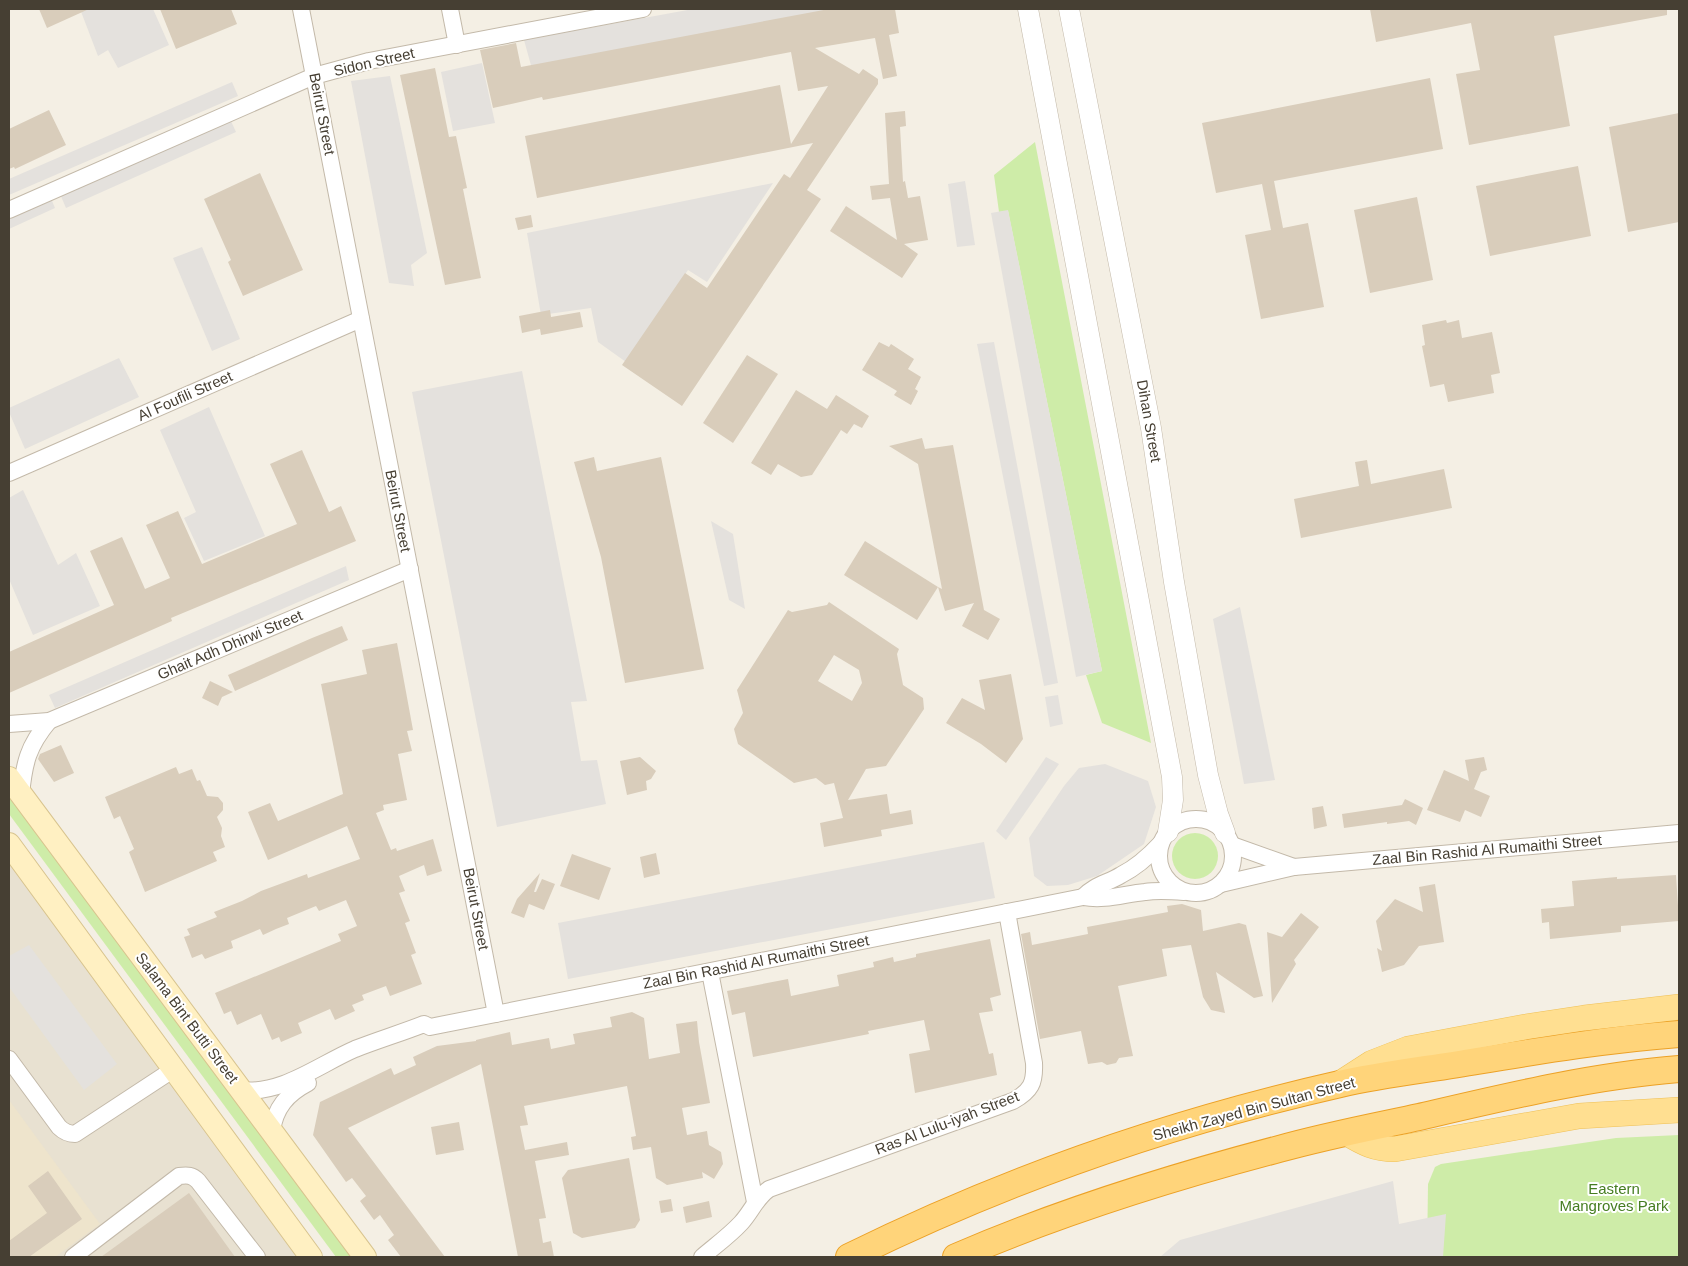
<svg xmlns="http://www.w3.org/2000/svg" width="1688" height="1266" font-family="Helvetica,sans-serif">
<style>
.residential{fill:#e8e1d1}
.education{fill:#eee4cc}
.green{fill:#ceeca8}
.parking{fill:#e4e1dd}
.building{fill:#d9cdbb;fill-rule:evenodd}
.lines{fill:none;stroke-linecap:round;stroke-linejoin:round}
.minor-casing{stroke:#c3b9a9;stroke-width:18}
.tertiary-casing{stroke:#c3b9a9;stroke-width:21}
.secondary-casing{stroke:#d8c48f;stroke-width:24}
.primary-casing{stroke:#efc057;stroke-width:26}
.trunk-casing{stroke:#eca126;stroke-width:28}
.minor{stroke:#fff;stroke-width:16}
.tertiary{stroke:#fff;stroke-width:20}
.secondary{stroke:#fff0c2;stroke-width:22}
.primary{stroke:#ffdf91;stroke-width:25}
.trunk{stroke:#ffd47a;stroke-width:26}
.labels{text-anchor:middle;stroke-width:4;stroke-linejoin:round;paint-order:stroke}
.street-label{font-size:15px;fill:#463f33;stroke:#fff}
.park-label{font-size:15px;fill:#457d21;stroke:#fff}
</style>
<rect width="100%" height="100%" fill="#f4efe4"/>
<!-- residential -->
<polygon class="residential" points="9,863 254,1195 298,1257 9,1257"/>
<!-- education -->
<polygon class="education" points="9,1100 100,1224 55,1257 9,1257"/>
<!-- green -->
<g class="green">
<polygon points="1035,142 1151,743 1102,723 1086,675 1102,671 1008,211 999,212 994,175"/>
<polygon points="9,789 352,1257 336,1257 9,814"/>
<circle cx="1195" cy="856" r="23"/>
<polygon points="1679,1135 1679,1257 1427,1257 1428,1184 1435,1167 1441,1164 1616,1138"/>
</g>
<!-- parking -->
<g class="parking">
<polygon points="80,9 153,9 169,45 118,68 108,50 98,56"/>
<polygon points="693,9 843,9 532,69 524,40"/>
<polygon points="482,63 495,123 453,131 441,72"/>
<polygon points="390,76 427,253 411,265 414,286 389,283 351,81"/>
<polygon points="232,82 238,96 9,195 9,179"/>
<polygon points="230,119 236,132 66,208 60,194"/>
<polygon points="965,181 975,245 957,247 948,184"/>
<polygon points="773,183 707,282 688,270 626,362 598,342 591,308 541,315 527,233"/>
<polygon points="50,196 55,208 9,229 9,215"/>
<polygon points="1008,210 1102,671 1076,677 991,213"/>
<polygon points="202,247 240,339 212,351 173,258"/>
<polygon points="994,342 1058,683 1044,686 977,344"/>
<polygon points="119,358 139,397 25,449 9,412 9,408"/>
<polygon points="522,371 587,701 571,702 581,761 597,760 606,804 497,827 412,392"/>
<polygon points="209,407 265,536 204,561 184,518 196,512 160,430"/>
<polygon points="23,490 58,565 76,553 100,606 33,635 9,579 9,498"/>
<polygon points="711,521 733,534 745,609 729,600"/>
<polygon points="346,566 349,580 55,708 49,695"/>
<polygon points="1240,607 1275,780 1244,784 1213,619"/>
<polygon points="1058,695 1063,724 1050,727 1045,697"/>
<polygon points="1046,757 1059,764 1006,840 996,831"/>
<polygon points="1105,764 1148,781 1156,807 1144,844 1097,876 1068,885 1047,886 1034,876 1029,838 1064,786 1079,768"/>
<polygon points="984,842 995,898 568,979 558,923"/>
<polygon points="29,945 117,1064 84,1090 9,987 9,956"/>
<polygon points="1393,1181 1399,1224 1446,1214 1443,1257 1160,1257 1180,1240"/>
</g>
<!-- building -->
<g class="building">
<polygon points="39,9 89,9 47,28"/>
<polygon points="160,9 231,9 237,24 176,49"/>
<polygon points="829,9 895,9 899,33 889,35 897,76 883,79 875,38 815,48 859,74 863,69 878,79 878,84 807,190 821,199 682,406 622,365 685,273 707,288 784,174 790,178 813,143 537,198 525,136 780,85 791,144 828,86 798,91 791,52 543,100 542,97 493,108 480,50 516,43 521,67"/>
<polygon points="1370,9 1667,9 1667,15 1554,36 1570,126 1469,145 1456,74 1480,70 1471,23 1376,42"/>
<polygon points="435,68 449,137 456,136 467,188 463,189 481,278 445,285 400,75"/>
<polygon points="1430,78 1443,149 1274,181 1283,228 1308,223 1324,307 1261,319 1245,235 1271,230 1262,184 1216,193 1202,123"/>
<polygon points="49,110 66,145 15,169 14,167 9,169 9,129"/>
<polygon points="905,111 906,126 900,127 903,182 905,181 908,198 920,196 928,240 904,244 918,254 902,278 830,231 846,206 897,240 890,198 872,200 870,186 889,184 885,113"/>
<polygon points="1679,113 1679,222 1628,232 1609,127"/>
<polygon points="1578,166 1591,236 1490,256 1476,186"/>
<polygon points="260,173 303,270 243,296 228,262 231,260 204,199"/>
<polygon points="1417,197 1433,280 1370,293 1354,210"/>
<polygon points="531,215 533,227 518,230 515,218"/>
<polygon points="550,310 551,317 580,312 583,327 541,335 540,329 522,333 519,316"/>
<polygon points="1446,320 1447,323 1459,320 1462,338 1492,332 1500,373 1491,375 1494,393 1448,402 1444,384 1430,387 1422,346 1425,345 1422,325"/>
<polygon points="879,342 889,347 891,344 914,359 908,369 921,377 915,389 918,391 911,405 894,395 897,391 862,370"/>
<polygon points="747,355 778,374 733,443 703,423"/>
<polygon points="796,390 827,409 836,395 869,416 862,428 854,424 847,434 841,430 812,475 801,477 778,464 771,475 751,463"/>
<polygon points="922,438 925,449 953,445 984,610 1000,619 988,640 962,626 974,603 945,611 938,587 942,589 918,464 889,446"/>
<polygon points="302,450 329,512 341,506 356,541 171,618 172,621 9,693 9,652 114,605 90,551 122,537 145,589 170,578 146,525 178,511 202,564 297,524 270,464"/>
<polygon points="594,457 597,471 661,457 704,669 625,683 601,557 574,462"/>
<polygon points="1367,460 1371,484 1444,469 1452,508 1301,538 1294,499 1359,486 1355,462"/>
<polygon points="865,541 938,587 917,620 844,575"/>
<path d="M 829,602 L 899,649 L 897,654 L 903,685 L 923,698 L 924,709 L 886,766 L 866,769 L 848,800 L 887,794 L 890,814 L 911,810 L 913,824 L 881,830 L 882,836 L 824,847 L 820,823 L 843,818 L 834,783 L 825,785 L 816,778 L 794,783 L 738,744 L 734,729 L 743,713 L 737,690 L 788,610 L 792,612 L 827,605 ZM 834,655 L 859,670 L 862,683 L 852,701 L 818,681 Z"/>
<polygon points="342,626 348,640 235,691 228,675 312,638"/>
<polygon points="397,643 413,730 407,731 412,751 398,754 407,800 383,805 384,810 376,813 391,850 396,848 397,851 433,839 442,871 427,876 424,865 399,876 405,891 399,893 410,921 405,923 416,953 411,955 422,984 390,996 386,986 362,995 364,1000 352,1005 355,1011 335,1020 330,1009 298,1023 302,1033 281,1042 279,1037 272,1040 261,1014 237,1025 231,1011 224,1014 215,993 341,941 338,934 357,926 346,900 319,911 316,906 287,918 289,924 276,929 263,935 260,929 231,941 233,948 205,959 202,954 192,958 184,937 190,935 187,929 217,917 214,912 242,901 261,891 307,874 308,878 360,859 347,826 268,860 248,812 270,803 278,821 343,794 321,684 367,674 362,650"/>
<polygon points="1011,674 1023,739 1006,763 981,744 946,723 962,698 985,710 979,680"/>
<polygon points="210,681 233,692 222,697 218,706 202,698"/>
<polygon points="61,745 74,773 54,782 38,759 40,754"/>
<polygon points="640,757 656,771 651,779 646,781 647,790 627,795 620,761"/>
<polygon points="1484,757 1487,770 1481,772 1474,789 1490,796 1481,817 1465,810 1460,822 1427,810 1444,770 1469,781 1465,760"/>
<polygon points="176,767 179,774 192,769 197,781 200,780 207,796 218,797 223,803 223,810 217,817 222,828 221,836 225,847 213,852 217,861 145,892 129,852 134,849 120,816 114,819 105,797"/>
<polygon points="1405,799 1423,808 1416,825 1409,821 1387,824 1387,822 1344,828 1342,814 1402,805"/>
<polygon points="1323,806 1327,826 1314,829 1312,808"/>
<polygon points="656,853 660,874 644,878 640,857"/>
<polygon points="572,854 611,868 599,900 560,886"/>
<polygon points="540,873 534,892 536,892 542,879 555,884 544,910 529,904 524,918 511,913 517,899"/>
<polygon points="1676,875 1679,921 1621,926 1621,932 1550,939 1549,922 1542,923 1541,909 1574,906 1572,881 1617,877 1617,879"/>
<polygon points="1435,884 1444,942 1419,946 1404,965 1382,972 1377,948 1382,951 1376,921 1395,899 1423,912 1419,887"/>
<polygon points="1182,904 1201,910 1203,931 1239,923 1246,925 1263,996 1254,998 1216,972 1225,1013 1211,1010 1203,997 1191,945 1162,949 1167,976 1118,986 1133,1056 1119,1058 1116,1063 1107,1065 1102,1062 1088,1064 1081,1031 1040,1039 1021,934 1030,932 1032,945 1088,934 1087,927 1168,912 1167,906"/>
<polygon points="1301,913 1319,927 1294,960 1296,964 1272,1003 1267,932 1282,937"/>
<polygon points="990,939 1001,995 990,998 993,1011 979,1013 989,1054 993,1053 997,1075 915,1093 909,1054 930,1050 924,1020 868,1031 869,1034 753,1057 745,1012 732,1015 727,991 788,979 791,996 839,986 837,975 874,967 873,962 893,957 894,962 916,957 916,954"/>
<polygon points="632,1012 644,1018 649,1059 680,1053 676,1024 697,1021 699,1042 710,1103 682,1108 687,1135 707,1131 709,1145 721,1152 723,1164 714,1179 702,1172 703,1178 667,1185 656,1178 651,1147 633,1150 631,1137 636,1136 627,1086 524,1106 528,1125 520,1126 525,1150 567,1142 569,1155 535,1161 546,1218 539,1219 543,1243 551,1241 554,1257 518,1257 481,1064 348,1128 445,1257 401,1257 388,1240 394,1235 380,1215 374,1220 360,1201 366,1196 352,1178 346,1182 313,1135 320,1102 391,1068 394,1075 416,1065 413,1057 437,1046 476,1041 476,1040 510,1032 512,1045 549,1038 551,1049 575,1044 573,1034 612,1027 610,1017"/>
<polygon points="459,1122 464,1150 436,1155 431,1127"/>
<polygon points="629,1158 640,1220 635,1228 582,1238 573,1233 562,1178 568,1170"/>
<polygon points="48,1171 82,1219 29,1257 9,1257 9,1241 47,1213 28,1186"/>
<polygon points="189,1193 235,1257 101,1257"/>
<polygon points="671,1199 673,1211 661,1213 659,1201"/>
<polygon points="709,1201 712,1217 686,1223 683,1207"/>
</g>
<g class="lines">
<defs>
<g id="minor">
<polyline points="301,9 496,1014"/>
<polyline points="450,9 457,45"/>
<polyline points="9,210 314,76 369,61 643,9"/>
<polyline points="9,473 361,319"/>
<polyline points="9,724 49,721 410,569"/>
<path d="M 21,795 C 24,763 28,746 49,721"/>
<circle cx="1196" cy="856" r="37"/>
<polyline points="1232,845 1294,867"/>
<polyline points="1221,884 1294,867 1679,833"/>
<path d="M 1083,897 C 1094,885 1108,883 1121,875 C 1137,867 1149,856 1161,843"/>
<polyline points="710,972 755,1202"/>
<path d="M 9,1059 L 59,1127 C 64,1132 68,1134 75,1134 L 174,1069"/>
<path d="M 240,1090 C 282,1095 318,1065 355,1049 C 378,1040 401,1033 424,1024 L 430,1027 L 1083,897 C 1105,901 1124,894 1145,892 C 1158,890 1171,891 1184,892"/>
<path d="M 272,1131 C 275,1108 287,1094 308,1083"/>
<path d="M 73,1257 L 179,1176 C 188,1175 192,1175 198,1181 L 257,1257"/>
<path d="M 702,1257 C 715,1246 730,1235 741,1223 C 752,1211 756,1198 769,1189 L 1013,1101 C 1031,1091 1035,1083 1034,1063 L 1007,912"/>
</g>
<g id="tertiary">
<polyline points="1028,9 1172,777 1173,800 1168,832"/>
<polyline points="1069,9 1151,428 1174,582 1208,775 1218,814 1225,833"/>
</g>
<g id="secondary">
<polyline points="9,778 365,1257"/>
<polyline points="9,844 311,1257"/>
</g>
<g id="primary">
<polyline points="1341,1083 1372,1063 1408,1049 1525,1027 1584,1018 1679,1007"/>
<path d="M 1347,1133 C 1363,1143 1375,1149 1395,1149 L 1579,1116 L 1679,1110"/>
</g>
<g id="trunk">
<path d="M 849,1257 C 1003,1181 1172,1122 1340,1084 C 1384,1074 1431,1069 1477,1061 C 1544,1050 1611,1039 1679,1034"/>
<path d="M 956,1257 C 1060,1212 1169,1178 1279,1149 C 1325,1136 1372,1127 1419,1117 C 1505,1097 1591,1076 1679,1069"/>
</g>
</defs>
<!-- minor casing -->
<use href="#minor" class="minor-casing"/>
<!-- tertiary casing -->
<use href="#tertiary" class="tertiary-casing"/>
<!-- secondary casing -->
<use href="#secondary" class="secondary-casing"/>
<!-- primary casing -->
<use href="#primary" class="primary-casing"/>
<!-- trunk casing -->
<use href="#trunk" class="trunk-casing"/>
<!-- minor -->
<use href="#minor" class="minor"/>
<!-- tertiary -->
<use href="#tertiary" class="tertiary"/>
<!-- secondary -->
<use href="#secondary" class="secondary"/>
<!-- primary -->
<use href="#primary" class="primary"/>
<!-- trunk -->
<use href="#trunk" class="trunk"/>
</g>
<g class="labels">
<!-- street labels -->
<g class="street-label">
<text transform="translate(374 62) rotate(-13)" y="5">Sidon Street</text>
<text transform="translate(322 114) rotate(79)" y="5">Beirut Street</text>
<text transform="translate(185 396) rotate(-24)" y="5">Al Foufili Street</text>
<text transform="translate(1149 421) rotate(80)" y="5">Dihan Street</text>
<text transform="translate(398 511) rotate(79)" y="5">Beirut Street</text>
<text transform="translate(230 645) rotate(-23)" y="5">Ghait Adh Dhirwi Street</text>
<text transform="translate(1487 850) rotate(-5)" y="5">Zaal Bin Rashid Al Rumaithi Street</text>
<text transform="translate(476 909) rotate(79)" y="5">Beirut Street</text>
<text transform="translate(756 962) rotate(-11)" y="5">Zaal Bin Rashid Al Rumaithi Street</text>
<text transform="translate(187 1018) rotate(53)" y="5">Salama Bint Butti Street</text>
<text transform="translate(1254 1109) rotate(-15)" y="5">Sheikh Zayed Bin Sultan Street</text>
<text transform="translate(947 1123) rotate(-21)" y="5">Ras Al Lulu-iyah Street</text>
</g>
<!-- park labels -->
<g class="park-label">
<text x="1614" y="1194">Eastern<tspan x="1614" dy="17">Mangroves Park</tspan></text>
</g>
</g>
<!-- border -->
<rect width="1688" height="1266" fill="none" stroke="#463f33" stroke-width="20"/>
</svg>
